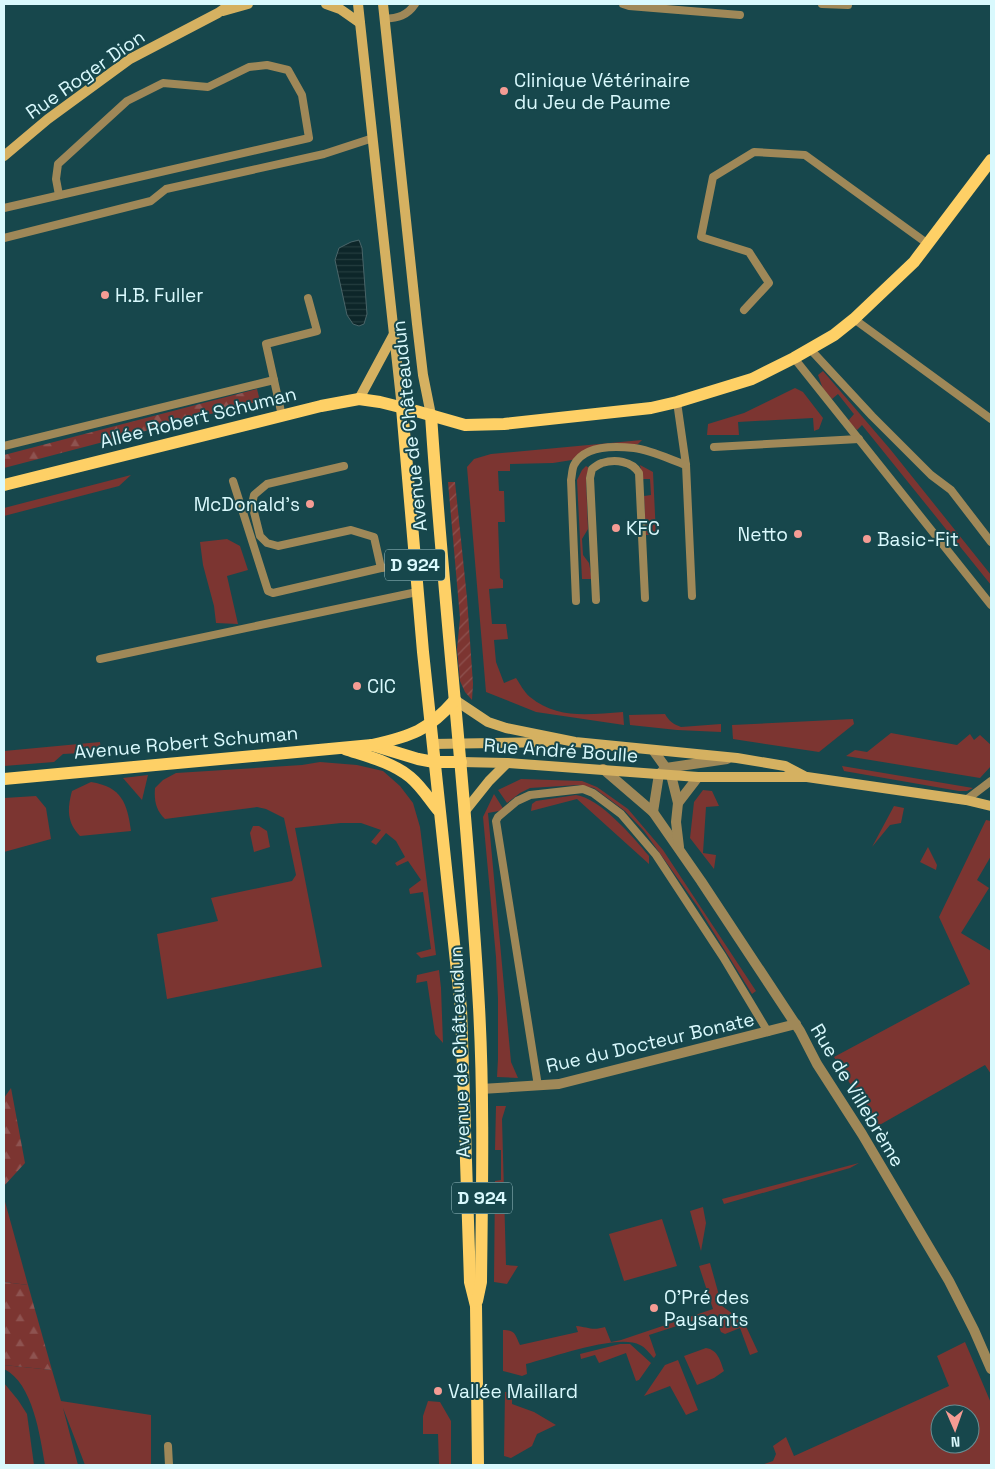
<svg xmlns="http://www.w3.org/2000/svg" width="995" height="1469" font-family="'Space Grotesk',sans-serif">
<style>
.grass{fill:#7c3531;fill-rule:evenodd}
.forest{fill:url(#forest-firs)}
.garden{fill:url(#garden-furrows)}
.water{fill:url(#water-rules);stroke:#4a6569}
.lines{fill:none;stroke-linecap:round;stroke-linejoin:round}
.lane{stroke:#9f8858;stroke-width:8}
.street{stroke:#9f8858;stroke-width:10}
.secondary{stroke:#d5b161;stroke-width:10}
.primary{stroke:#fed066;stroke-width:12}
.poi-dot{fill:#f59c94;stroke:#17474c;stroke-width:2}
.labels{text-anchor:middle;stroke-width:4;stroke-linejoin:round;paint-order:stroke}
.shield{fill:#17474c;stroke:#9fc4c8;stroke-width:1}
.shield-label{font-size:18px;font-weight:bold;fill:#d9f9fd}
.street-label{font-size:19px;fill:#d9f9fd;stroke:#17474c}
.poi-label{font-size:19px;fill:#d9f9fd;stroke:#17474c;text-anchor:start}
</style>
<defs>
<pattern id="forest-firs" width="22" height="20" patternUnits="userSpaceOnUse" patternTransform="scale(1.25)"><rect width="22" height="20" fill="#7c3531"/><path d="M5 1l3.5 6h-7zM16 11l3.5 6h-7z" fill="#8e5350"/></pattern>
<pattern id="garden-furrows" width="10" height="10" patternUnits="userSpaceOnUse" patternTransform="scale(1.25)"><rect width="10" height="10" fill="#7c3531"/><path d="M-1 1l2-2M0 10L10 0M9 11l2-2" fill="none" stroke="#8e5350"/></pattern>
<pattern id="water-rules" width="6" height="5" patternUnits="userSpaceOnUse" patternTransform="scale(1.25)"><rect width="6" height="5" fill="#0d2629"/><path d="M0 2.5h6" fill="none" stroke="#243c3e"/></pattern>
</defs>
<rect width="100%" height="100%" fill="#17474c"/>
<!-- grass -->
<g class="grass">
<polygon points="823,371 890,449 991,575 991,585 862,425 857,430 848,421 854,414 853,413 838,394 832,399 823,389 818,375"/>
<polygon points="795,388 803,392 823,418 819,429 814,431 813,418 738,422 739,435 707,435 708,424 744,413"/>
<path d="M 642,440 L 638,444 L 616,445 L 581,453 L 572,460 L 553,463 L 510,464 L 510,471 L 498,471 L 499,491 L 504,491 L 505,522 L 498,522 L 500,578 L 503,580 L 503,588 L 489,589 L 492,624 L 506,624 L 508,639 L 494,640 L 496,662 L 504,683 L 516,678 C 520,684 524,692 530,697 C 558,720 590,714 623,712 L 624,725 L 536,712 L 486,692 L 467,467 L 474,459 L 491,454 Z"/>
<polygon points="640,465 653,472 656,535 646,535 644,496 651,495 650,479 643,479"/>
<polygon points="586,466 589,468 586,478 588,529 582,539 583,555 589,563 592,579 582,579 577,480 582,470"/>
<polygon points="131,475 119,486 4,516 4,508"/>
<polygon points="227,539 240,546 248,570 227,576 238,624 216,623 214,606 203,565 200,542"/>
<path d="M 665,714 C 669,721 673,724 681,727 L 721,724 L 721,732 L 677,730 L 630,725 L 629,715 Z"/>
<polygon points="853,719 854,724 819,752 733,739 732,725"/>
<polygon points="891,733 957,745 970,734 974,740 980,735 991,745 991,766 980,778 846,756 855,750 867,752"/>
<polygon points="100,742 101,752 63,754 54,762 4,766 4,751"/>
<path d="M 320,762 L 357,765 L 383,771 L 400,786 L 413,803 L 420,827 L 436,955 L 421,958 L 416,953 L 431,949 L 423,892 L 410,894 L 409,889 L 421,880 L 408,861 L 397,866 L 395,863 L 405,857 L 396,841 L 386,833 L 376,845 L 371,842 L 381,830 L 361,823 L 341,823 L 295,828 L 322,967 L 167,999 L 157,934 L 218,921 L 211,898 L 292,881 L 296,875 L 284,818 L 266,809 L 257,807 L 165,819 C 156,810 154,801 155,788 L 163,780 L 176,773 L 302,765 Z"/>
<polygon points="842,766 973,788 967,791 959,791 844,771"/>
<polygon points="148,775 142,800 123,778"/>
<polygon points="521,779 582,781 597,787 628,809 663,850 756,991 752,994 698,907 644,831 625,811 594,788 578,785 530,788 520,793 507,803 498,790"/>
<path d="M 91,782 C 122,787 127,803 131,831 L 80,836 C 67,823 67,809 72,791 Z"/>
<polygon points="703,790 712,791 719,806 706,807 703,853 716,855 714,869 690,838 694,802"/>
<polygon points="494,794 504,810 488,813 511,1062 518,1078 497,1077 498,1059 498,999 496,957 483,817"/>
<path d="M 576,795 C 600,798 634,838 649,856 L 649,864 L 577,799 L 531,811 L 532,804 L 536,801 Z"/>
<polygon points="36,796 46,808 51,839 4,852 4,798"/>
<polygon points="894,806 904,808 901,823 890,825 872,847"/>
<polygon points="986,820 991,821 991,856 977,880 989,888 961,933 991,951 991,1074 985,1065 876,1127 834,1057 970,984 939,917"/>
<polygon points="253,826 259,826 267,831 270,847 254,852 250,833"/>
<polygon points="928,847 937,865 936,870 920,862"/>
<polygon points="439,970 441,988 443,1043 435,1034 427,981 416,983 417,975"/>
<polygon points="496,1106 506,1106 502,1119 506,1265 518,1266 507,1284 494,1282 495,1181 501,1180 501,1150 495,1150"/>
<polygon points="859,1163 850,1168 724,1204 722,1199"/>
<polygon points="4,1198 28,1285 4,1282"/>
<polygon points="703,1207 706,1223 701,1251 690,1211"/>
<polygon points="662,1219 677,1266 624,1281 609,1234"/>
<path d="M 710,1263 L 722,1306 L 744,1322 L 758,1352 L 750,1355 L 740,1328 L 725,1334 L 721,1332 L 714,1314 L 649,1335 L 656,1355 L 654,1358 C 650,1354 645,1347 640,1345 C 618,1333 551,1358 526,1364 L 527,1374 L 522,1376 L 503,1371 L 503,1330 C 516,1330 515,1335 520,1345 L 578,1332 L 576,1326 C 588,1327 592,1331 605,1327 L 611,1342 L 621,1340 L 713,1309 L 699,1266 Z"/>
<path d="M 965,1342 L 991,1403 L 991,1465 L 761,1465 L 773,1461 L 776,1454 L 773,1446 L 786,1437 L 794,1456 L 949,1386 L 937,1356 ZM 940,1414 L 970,1414 L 970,1444 L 940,1444 Z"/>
<polygon points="620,1344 630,1344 651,1363 639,1380 636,1381 626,1353 599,1363 595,1355 581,1359 580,1354"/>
<path d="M 706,1348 C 718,1350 720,1360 724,1371 L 714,1378 L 697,1385 L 684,1356 Z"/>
<polygon points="678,1360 698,1410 686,1415 670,1386 644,1396 665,1365"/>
<path d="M 4,1365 L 52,1370 L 61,1401 L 151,1415 L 151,1465 L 85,1465 L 63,1408 L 78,1465 L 45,1465 C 40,1436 33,1383 4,1369 Z"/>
<polygon points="4,1383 18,1400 27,1414 34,1465 4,1465"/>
<polygon points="505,1392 512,1392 512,1404 534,1412 556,1425 537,1434 532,1446 511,1458 504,1456"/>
<polygon points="428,1401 440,1402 451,1421 451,1465 439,1465 438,1434 423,1434 423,1416"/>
</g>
<!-- forest -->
<g class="forest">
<polygon points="257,389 260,401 4,468 4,455"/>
<polygon points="11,1088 25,1163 4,1186 4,1139 5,1138 4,1098"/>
<polygon points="4,1282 28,1285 52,1370 4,1365"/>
</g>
<!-- garden -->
<polygon class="garden" points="448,482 455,482 467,598 473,684 472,700 465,692 460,681 457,649 460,618"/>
<!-- water -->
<polygon class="water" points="359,240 362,248 367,314 364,324 359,326 353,324 347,315 335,260 339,248 351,242"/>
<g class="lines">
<!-- lane -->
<g class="lane">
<polyline points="623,4 629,6 740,15"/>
<polyline points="822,4 848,5 848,4"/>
<path d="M 384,19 C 398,18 407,16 415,4"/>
<polyline points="4,208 309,138 302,95 288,70 267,65 249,67 208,87 163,83 127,101 58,164 56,179 59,195"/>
<polyline points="4,238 151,201 166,189 324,154 373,138"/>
<polyline points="744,310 769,283 749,252 701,237 713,177 754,152 805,155 928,244"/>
<polyline points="854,319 991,419"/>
<polyline points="810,349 872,416 931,475 951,490 991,542"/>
<polyline points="794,358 991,605"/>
<polyline points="677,402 686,465 692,596"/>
<polyline points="282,416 266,344 317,331 308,298"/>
<polyline points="4,446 274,380"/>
<polyline points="714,447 859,439"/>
<polyline points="344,466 267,484 254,495 252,504 260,536 267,543 278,546 351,530 374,537 381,568"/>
<polyline points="233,481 268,591 273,593 381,568 415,565"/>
<path d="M 596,600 L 590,478 L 592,469 C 595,467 598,464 602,463 C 615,459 632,461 639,473 L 645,598"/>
<path d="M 576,601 L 571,480 C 572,476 572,469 574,465 C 584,445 616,446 634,448 C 651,450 669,459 686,465"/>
<polyline points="100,659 417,592"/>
<polyline points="966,800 991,781"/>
<polyline points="538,1086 496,821 498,817 517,801 530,795 583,789 593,793 621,814 656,855 723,957 768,1032"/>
<polyline points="168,1446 169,1465"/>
</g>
<!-- street -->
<g class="street">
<polyline points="653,750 671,775 678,803"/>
<polyline points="603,769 653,812 701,881 800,1031 817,1064 862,1134 949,1281 974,1330 991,1369"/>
<polyline points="653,812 659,774 666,768 727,759"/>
<polyline points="679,847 676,822 678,803 698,777"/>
<polyline points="481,1089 559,1084 796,1024"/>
</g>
<!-- secondary -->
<g class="secondary">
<polyline points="326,4 340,9 360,23"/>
<polyline points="358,4 402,408"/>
<polyline points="383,4 417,324 423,375 431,415"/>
<polyline points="223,11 248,4"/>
<polyline points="4,156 48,119 130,59 218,13 231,4"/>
<polyline points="359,399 395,332"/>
<polyline points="455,700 488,722 506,728 575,742 737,758 785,766 804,776"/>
<polyline points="432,744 554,742"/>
<polyline points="461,762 507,763 698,777 807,777 966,800 991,806"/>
<polyline points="465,811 489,781 507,763"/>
</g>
<!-- primary -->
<g class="primary">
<polyline points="402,408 423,652 461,1009 470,1282 476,1306 478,1465"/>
<path d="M 431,415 C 444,612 468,809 479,1007 C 484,1098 482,1190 481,1282 L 477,1301"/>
<polyline points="4,485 321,406 359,399 380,402 416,411 465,425 504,424 651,408 677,402 752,379 794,358 834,335 854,319 914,262 991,160"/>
<polyline points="372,745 418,759 434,762 461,762"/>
<path d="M 345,749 C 366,756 392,762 410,777 C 421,786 429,799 438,810"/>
<path d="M 4,779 L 372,745 C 411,736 428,731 455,700"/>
</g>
</g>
<!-- markers -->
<g class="poi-dot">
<circle cx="504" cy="91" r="5"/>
<circle cx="105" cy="295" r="5"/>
<circle cx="310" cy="504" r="5"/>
<circle cx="616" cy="528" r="5"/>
<circle cx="798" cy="534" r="5"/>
<circle cx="867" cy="539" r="5"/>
<circle cx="357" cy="686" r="5"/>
<circle cx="654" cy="1308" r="5"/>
<circle cx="438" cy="1391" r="5"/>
</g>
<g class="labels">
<!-- shield labels -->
<g class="shield">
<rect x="385" y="549.5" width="60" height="31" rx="4"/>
<rect x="452" y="1182.5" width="60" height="31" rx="4"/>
</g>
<g class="shield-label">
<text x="415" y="571">D 924</text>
<text x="482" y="1204">D 924</text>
</g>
<!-- street labels -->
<g class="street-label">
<text transform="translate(85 74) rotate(-35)" y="7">Rue Roger Dion</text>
<text transform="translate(198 417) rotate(-14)" y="7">Allée Robert Schuman</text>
<text transform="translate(409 426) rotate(-96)" y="7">Avenue de Châteaudun</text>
<text transform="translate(186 742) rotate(-5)" y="7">Avenue Robert Schuman</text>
<text transform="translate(561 750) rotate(4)" y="7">Rue André Boulle</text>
<text transform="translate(650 1042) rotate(-13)" y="7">Rue du Docteur Bonate</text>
<text transform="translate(459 1052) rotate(-92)" y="7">Avenue de Châteaudun</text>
<text transform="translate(858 1095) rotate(59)" y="7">Rue de Villebrème</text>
</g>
<!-- poi labels -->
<g class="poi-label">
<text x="514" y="87">Clinique Vétérinaire<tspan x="514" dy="22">du Jeu de Paume</tspan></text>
<text x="115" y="302">H.B. Fuller</text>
<text x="300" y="511" text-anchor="end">McDonald's</text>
<text x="626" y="535">KFC</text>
<text x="788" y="541" text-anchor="end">Netto</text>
<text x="877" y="546">Basic-Fit</text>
<text x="367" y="693">CIC</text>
<text x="664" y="1304">O'Pré des<tspan x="664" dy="22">Paysants</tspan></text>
<text x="448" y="1398">Vallée Maillard</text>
</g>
</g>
<!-- border -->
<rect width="995" height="1469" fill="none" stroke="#d9f9fd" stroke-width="10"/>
<!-- north arrow -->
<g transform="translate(955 1429) rotate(178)"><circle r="24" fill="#17474c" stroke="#658e93"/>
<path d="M0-4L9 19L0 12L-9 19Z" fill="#f59c94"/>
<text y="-8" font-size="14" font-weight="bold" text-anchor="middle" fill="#d9f9fd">N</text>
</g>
</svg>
